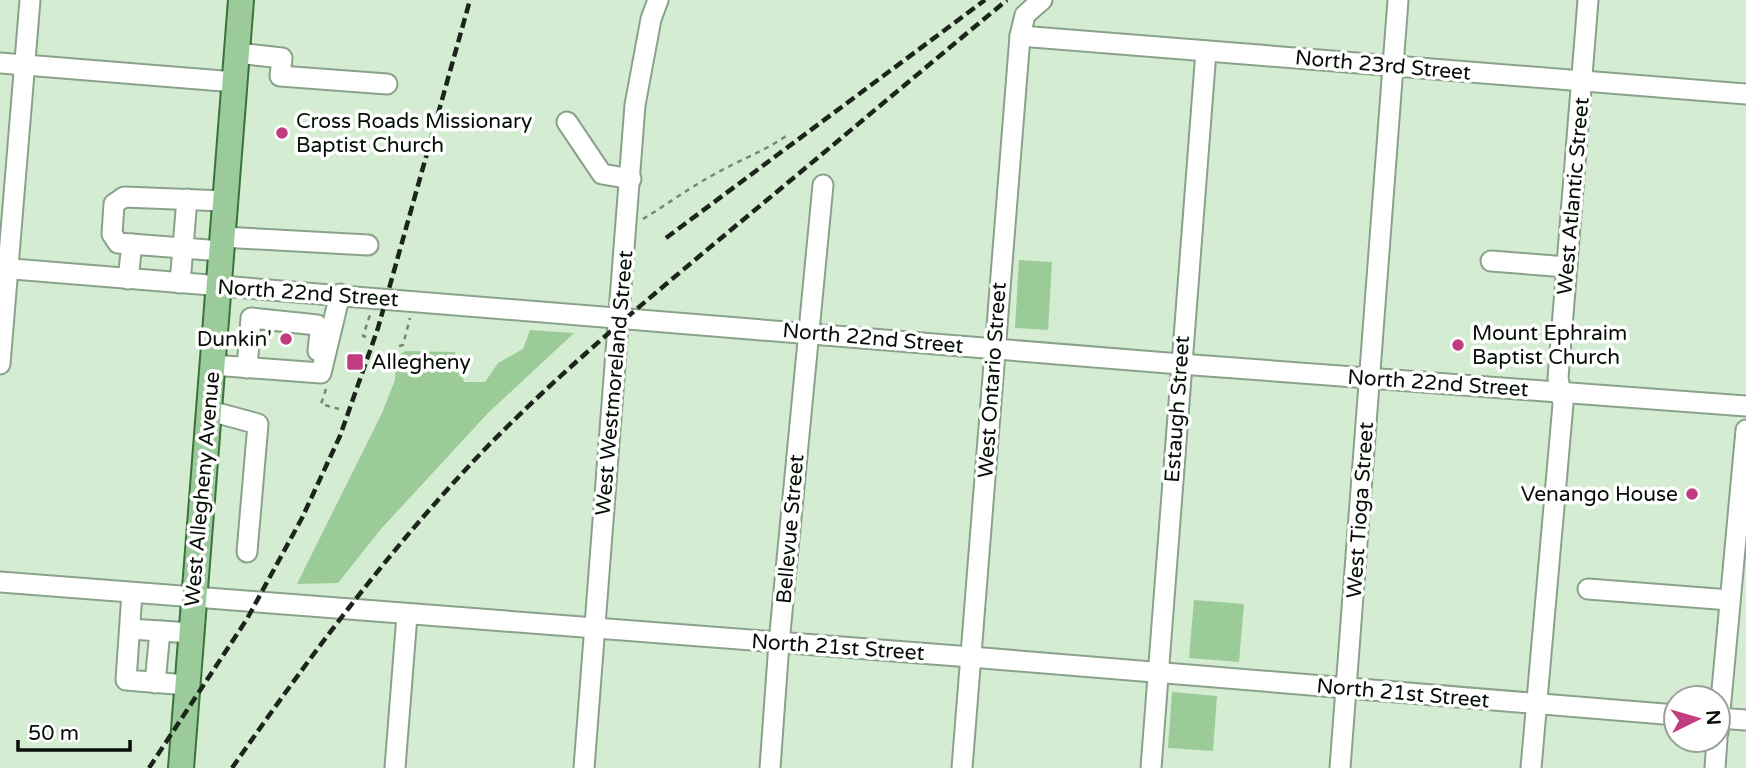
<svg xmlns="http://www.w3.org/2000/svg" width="1746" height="768" font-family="'Varela Round',sans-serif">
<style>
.green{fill:#9bcc98}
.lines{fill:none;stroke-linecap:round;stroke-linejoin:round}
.minor-casing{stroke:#8aa289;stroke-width:23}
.major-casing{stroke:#3b723a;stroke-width:28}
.path{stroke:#768775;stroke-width:2.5;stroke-dasharray:5 5;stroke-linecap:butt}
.minor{stroke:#fff;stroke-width:19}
.major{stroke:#9bcb9a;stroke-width:24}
.rail{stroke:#1b251b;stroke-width:4.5;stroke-dasharray:10 5;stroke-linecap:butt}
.poi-dot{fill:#c23d80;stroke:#fff;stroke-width:2.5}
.labels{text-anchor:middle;stroke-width:7;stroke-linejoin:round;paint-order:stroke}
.street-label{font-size:21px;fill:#060e06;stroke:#fff}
.poi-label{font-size:21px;fill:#060e06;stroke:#fff;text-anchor:start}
</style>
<rect width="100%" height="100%" fill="#d4edd2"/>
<!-- green -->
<g class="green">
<polygon points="1019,260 1052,262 1048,330 1015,328"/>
<polygon points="530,330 574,333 488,413 381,529 338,583 297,584 382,413 395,380 396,357 405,351 455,352 464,382 485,382 498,363 523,349"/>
<polygon points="1194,600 1244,604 1239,662 1189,658"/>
<polygon points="1172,692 1217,696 1213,751 1168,748"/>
</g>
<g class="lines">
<defs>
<g id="minor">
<polyline points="1020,36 1746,94"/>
<polyline points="237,53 282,58 280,76 387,84"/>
<polyline points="0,63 235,82"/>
<polyline points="567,122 602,174 631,179"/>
<polyline points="222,237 368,245"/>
<polyline points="221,251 118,243 112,234 114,204 124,197 225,201"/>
<polyline points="1491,261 1567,267"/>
<polyline points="0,268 1180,364 1746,406"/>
<polyline points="128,279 132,244"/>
<polyline points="180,283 187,199"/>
<polyline points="0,364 30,0"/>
<polyline points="212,365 321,373 340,294"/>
<polyline points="247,368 251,318 317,325 320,332 318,351"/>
<polyline points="210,411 258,424 247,552"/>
<polyline points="0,582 971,657 1676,715"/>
<polyline points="1588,589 1730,600"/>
<polyline points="132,593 126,680 187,685"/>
<polyline points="130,629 191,633"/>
<polyline points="155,683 160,631"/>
<polyline points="1718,718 1746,720"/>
<polyline points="1718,733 1746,430"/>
<polyline points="395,768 407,615"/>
<polyline points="584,768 635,105 651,19 658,0"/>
<polyline points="770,768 779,643 823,185"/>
<polyline points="962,768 1020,36 1025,15 1042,0"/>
<polyline points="1151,768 1206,51"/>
<polyline points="1340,768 1398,0"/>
<polyline points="1531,768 1563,404 1558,378 1588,0"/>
<polyline points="1715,768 1717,740"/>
</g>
<polyline id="major" points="181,768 241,0"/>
</defs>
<!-- minor casing -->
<use href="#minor" class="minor-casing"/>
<!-- major casing -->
<use href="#major" class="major-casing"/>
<!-- path -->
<g class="path">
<path d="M 643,219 C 666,205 689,188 713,175 C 737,161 763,152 786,136"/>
<polyline points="366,337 363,336 370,315"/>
<polyline points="399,346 403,345 410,318"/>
<polyline points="326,389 321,404 339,409"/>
</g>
<!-- minor -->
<use href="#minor" class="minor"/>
<!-- major -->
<use href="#major" class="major"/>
<!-- rail -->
<g class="rail">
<polyline points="666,238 985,0"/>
<polyline points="149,768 247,619 302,518 340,436 378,328 470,0"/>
<path d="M 232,768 C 310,656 390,548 485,449 C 562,370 648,299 732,229 C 824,153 915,76 1007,0"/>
</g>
</g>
<!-- markers -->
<g class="poi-dot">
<circle cx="282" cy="133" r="7"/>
<circle cx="286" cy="339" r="7"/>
<circle cx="1458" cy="345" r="7"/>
<rect x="346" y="353" width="18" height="18" rx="3.5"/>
<circle cx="1692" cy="494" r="7"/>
</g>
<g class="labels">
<!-- street labels -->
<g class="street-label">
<text transform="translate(1383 65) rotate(5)" y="7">North 23rd Street</text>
<text transform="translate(1573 196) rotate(-85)" y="7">West Atlantic Street</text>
<text transform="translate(308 293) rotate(4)" y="7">North 22nd Street</text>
<text transform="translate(873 338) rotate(5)" y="7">North 22nd Street</text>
<text transform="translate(992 380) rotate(-86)" y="7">West Ontario Street</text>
<text transform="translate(614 383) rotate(-85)" y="7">West Westmoreland Street</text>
<text transform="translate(1438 383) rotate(4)" y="7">North 22nd Street</text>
<text transform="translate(1177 409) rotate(-86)" y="7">Estaugh Street</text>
<text transform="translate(202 489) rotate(-85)" y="7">West Allegheny Avenue</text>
<text transform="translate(1360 510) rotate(-86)" y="7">West Tioga Street</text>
<text transform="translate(790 529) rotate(-85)" y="7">Bellevue Street</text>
<text transform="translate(838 647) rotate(4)" y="7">North 21st Street</text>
<text transform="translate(1403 693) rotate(5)" y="7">North 21st Street</text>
</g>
<!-- poi labels -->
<g class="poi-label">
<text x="296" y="128">Cross Roads Missionary<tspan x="296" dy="24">Baptist Church</tspan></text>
<text x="1472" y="340">Mount Ephraim<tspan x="1472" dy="24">Baptist Church</tspan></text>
<text x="272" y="346" text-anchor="end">Dunkin'</text>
<text x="371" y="369">Allegheny</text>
<text x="1678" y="501" text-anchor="end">Venango House</text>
</g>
</g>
<!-- north arrow -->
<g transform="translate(1697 719) rotate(85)"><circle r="33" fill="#ffffff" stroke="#9b9f9b" stroke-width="2"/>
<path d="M0-5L12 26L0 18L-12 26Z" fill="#c23d80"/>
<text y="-10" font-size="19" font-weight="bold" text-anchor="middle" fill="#060e06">N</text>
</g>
<!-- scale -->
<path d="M18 740v10h112v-10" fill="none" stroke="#060e06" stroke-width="3.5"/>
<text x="28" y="740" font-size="21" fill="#060e06" stroke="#ffffff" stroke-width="5" paint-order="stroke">50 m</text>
</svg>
